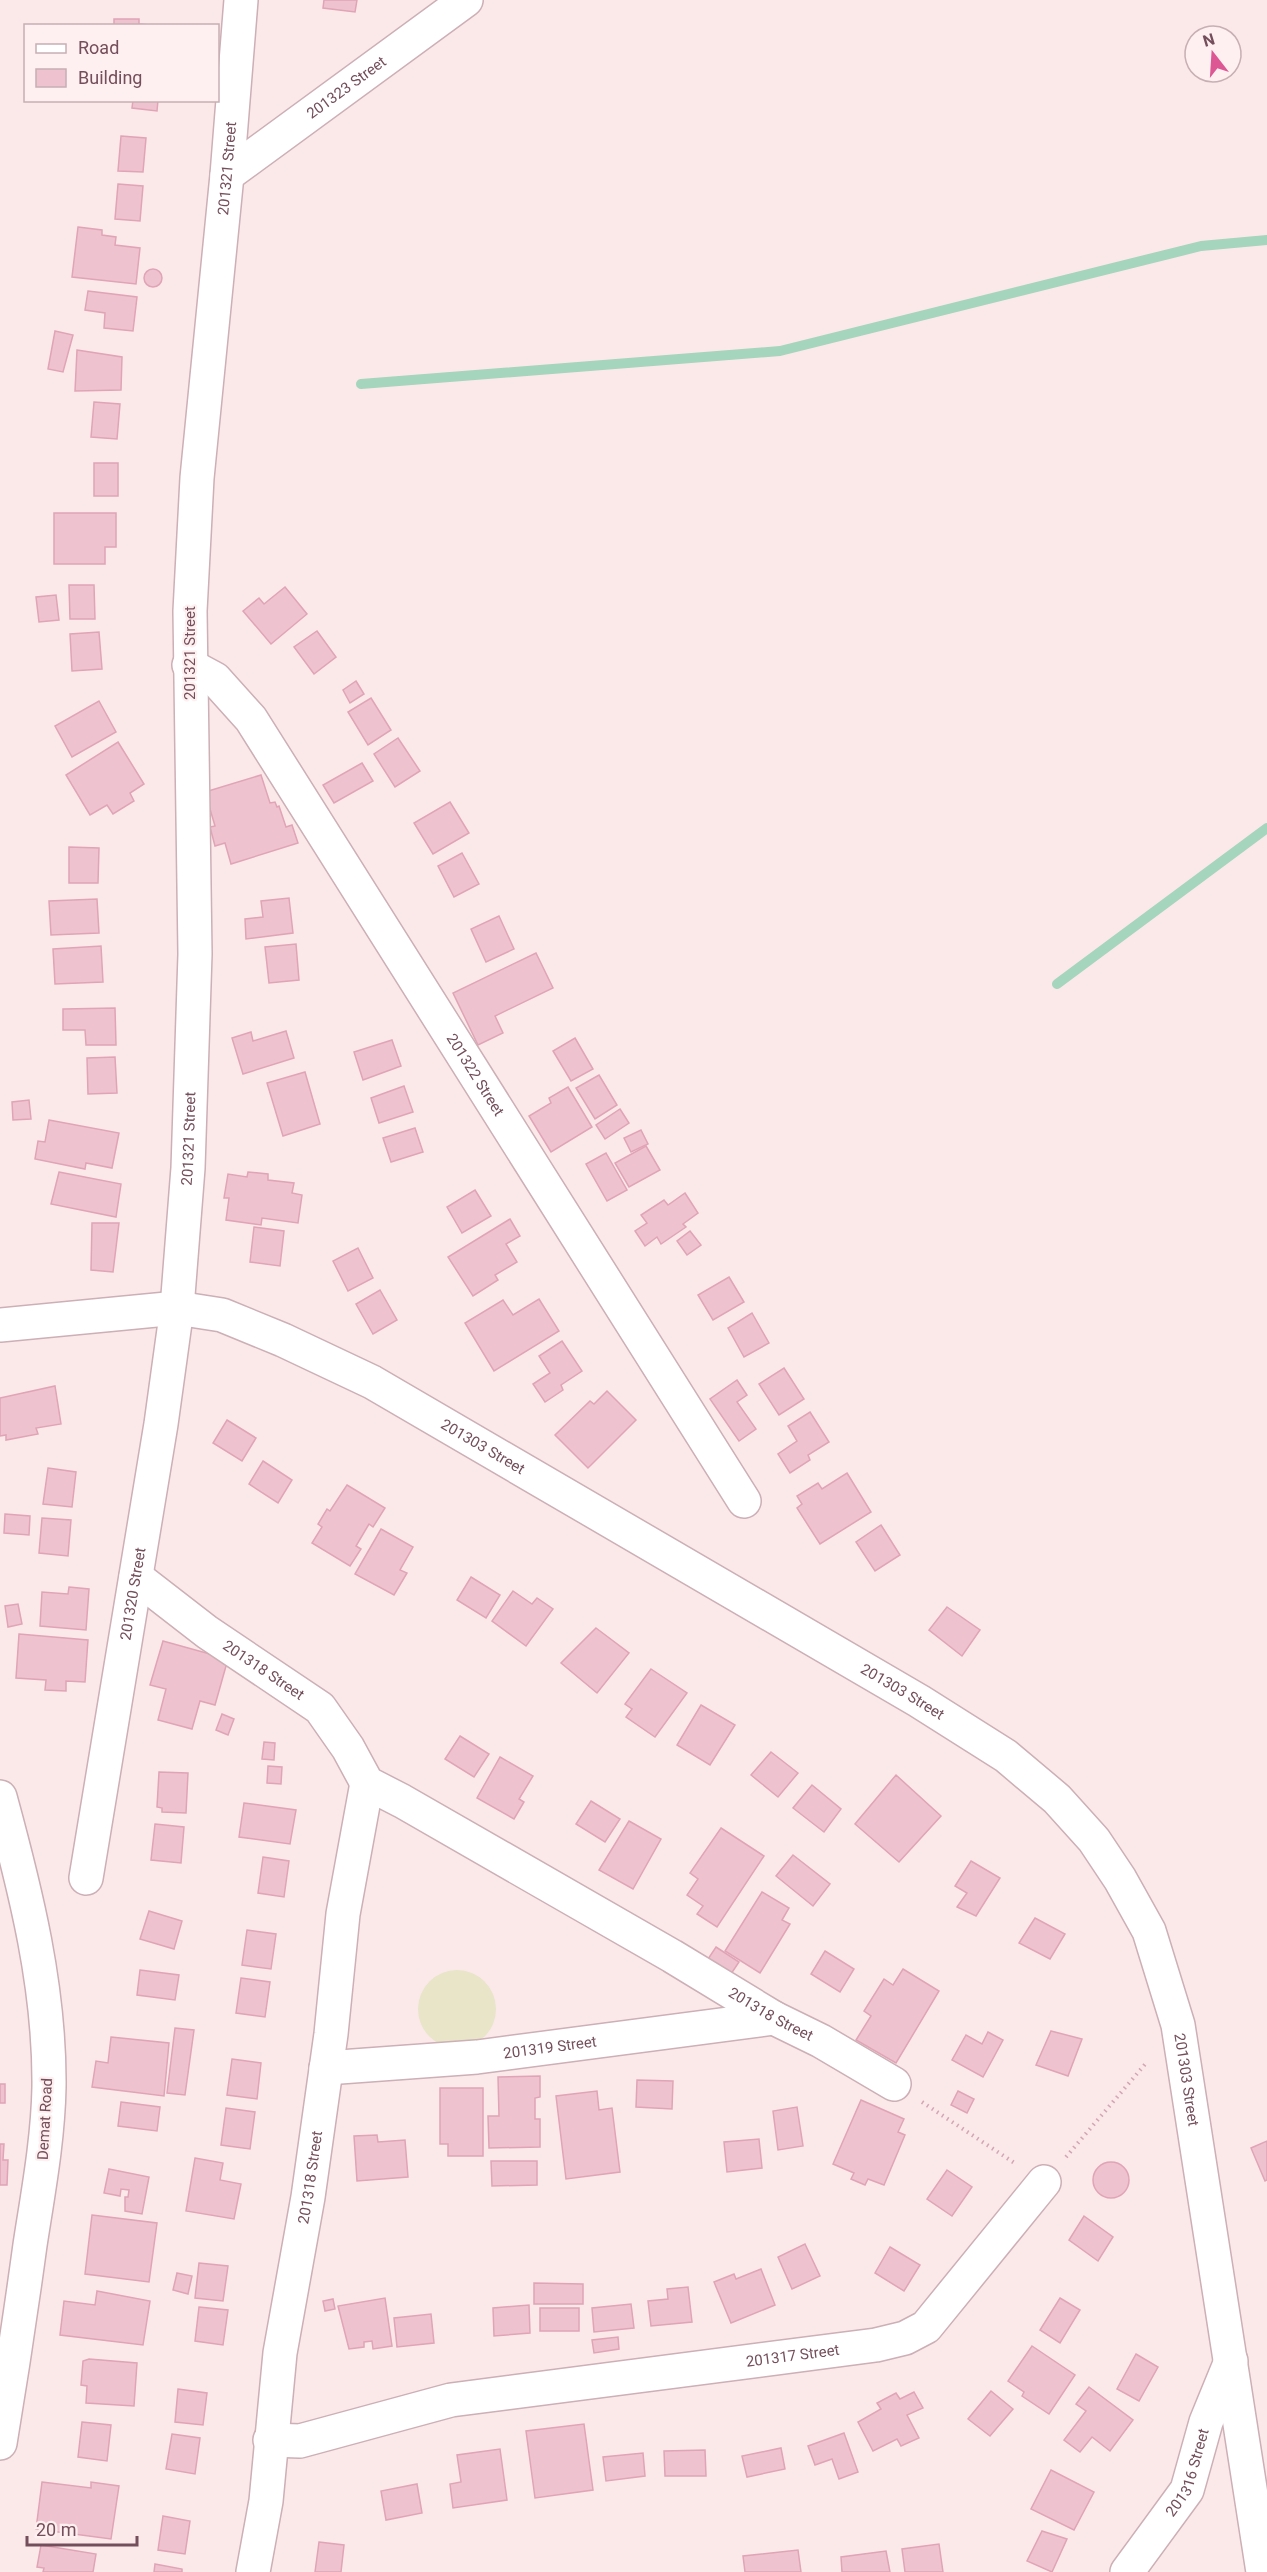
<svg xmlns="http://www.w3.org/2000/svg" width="1267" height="2572" font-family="Roboto,sans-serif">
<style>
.green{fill:#e8e5c8}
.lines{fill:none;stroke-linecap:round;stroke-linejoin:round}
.stream{stroke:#a5d5bc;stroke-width:10}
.building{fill:#efc2cf;stroke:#e0a4b6;stroke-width:1.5}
.minor-casing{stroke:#cdafb6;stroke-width:36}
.tertiary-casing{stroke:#cdafb6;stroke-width:36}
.path{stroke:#d4a5b3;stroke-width:4;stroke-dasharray:1.5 4.5;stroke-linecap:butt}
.minor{stroke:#fff;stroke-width:33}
.tertiary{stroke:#fff;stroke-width:33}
.labels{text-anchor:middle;stroke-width:4.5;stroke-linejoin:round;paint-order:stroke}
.street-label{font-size:15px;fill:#744e5a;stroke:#feeff0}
</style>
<rect width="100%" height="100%" fill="#fbe9ea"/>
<!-- green -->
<circle class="green" cx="457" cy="2009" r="39"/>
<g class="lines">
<!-- stream -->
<g class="stream">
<polyline points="361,384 780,351 1201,246 1267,240"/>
<polyline points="1057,984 1267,828"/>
</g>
</g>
<!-- building -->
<g class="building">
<polygon points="324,0 357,0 355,12 323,8"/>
<polygon points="114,19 139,19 139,24 161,26 114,26"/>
<polygon points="133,100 158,100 157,111 132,108"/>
<polygon points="121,136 146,138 143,172 118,171"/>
<polygon points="118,184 143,186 140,221 115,219"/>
<polygon points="78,227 102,230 102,235 116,237 115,245 140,248 136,284 72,277"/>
<circle cx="153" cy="278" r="9"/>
<polygon points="88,291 137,297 133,331 104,328 105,313 85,310"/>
<polygon points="55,331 73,335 63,372 48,369"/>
<polygon points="77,350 122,357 121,390 75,391"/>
<polygon points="94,402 120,404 117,439 91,437"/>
<rect x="94" y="463" width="24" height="33"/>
<polygon points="54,513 116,513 116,547 105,547 105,564 54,564"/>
<polygon points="69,585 94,585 95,619 70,619"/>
<polygon points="285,587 307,614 271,644 243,611 259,598 264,604"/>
<polygon points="56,595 59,620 39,622 36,597"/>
<polygon points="317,631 336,657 314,674 294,647"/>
<polygon points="99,632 102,669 72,671 70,634"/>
<polygon points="356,681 364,694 350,703 343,690"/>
<polygon points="371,698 391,730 368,745 348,712"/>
<polygon points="99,701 116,732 72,757 55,726"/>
<polygon points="398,738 420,771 395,787 374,754"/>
<polygon points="118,742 144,784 130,793 134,801 113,814 107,805 90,815 66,775"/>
<polygon points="362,763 373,781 334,803 323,785"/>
<polygon points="261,775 270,803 275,802 277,807 279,806 286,827 292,825 298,843 231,864 225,843 215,846 210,827 215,826 205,792"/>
<polygon points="450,802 469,833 433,854 414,823"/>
<polygon points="69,847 99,848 98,883 69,883"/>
<polygon points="462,853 479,884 454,897 438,866"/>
<polygon points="289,898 293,933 246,939 245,919 263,917 261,901"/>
<polygon points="97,899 99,933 51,935 49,901"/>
<polygon points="499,916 514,949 486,962 471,929"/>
<polygon points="296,944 299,980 269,983 265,947"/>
<polygon points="101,946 103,982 55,984 53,949"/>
<polygon points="536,953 553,988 495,1016 503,1033 478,1045 453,993"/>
<polygon points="115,1008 116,1045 86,1045 85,1030 63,1030 63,1009"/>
<polygon points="286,1031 294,1058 243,1074 232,1038 251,1032 253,1041"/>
<polygon points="575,1038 593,1069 571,1081 553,1051"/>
<polygon points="392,1040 401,1066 363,1080 354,1052"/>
<polygon points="115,1057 117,1093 88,1094 87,1058"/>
<polygon points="305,1072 320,1124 283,1136 267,1083"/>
<polygon points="599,1075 617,1105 595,1119 576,1088"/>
<polygon points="404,1086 413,1112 379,1123 371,1098"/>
<polygon points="568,1087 592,1127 551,1152 529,1116 551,1103 549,1098"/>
<polygon points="29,1100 31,1119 13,1120 12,1102"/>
<polygon points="620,1109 629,1123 605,1139 596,1125"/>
<polygon points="49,1120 119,1133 112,1168 86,1163 85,1169 35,1159 38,1141 45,1142"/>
<polygon points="415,1128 423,1152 391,1162 383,1138"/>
<polygon points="641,1130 648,1144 631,1152 624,1138"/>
<polygon points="646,1146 660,1170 629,1187 615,1163"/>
<polygon points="606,1153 627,1190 607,1201 586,1164"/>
<polygon points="59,1172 121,1184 116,1217 51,1204"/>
<polygon points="248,1172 268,1174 268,1180 294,1183 292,1193 302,1195 298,1223 262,1218 261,1225 226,1220 229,1198 224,1198 228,1174 247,1177"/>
<polygon points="475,1190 491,1216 462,1233 447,1207"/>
<polygon points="685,1193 698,1213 683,1224 686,1227 661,1244 657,1237 645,1246 635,1231 647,1223 641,1215 664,1200 668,1205"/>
<polygon points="510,1219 520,1236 506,1244 517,1262 495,1275 498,1280 473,1296 448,1257"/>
<polygon points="92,1223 119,1223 113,1272 91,1270"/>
<polygon points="254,1227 284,1231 280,1266 250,1262"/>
<polygon points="690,1231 701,1245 687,1255 677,1241"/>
<polygon points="358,1248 373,1278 348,1291 333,1261"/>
<polygon points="729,1277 744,1302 713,1320 698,1295"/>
<polygon points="380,1290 397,1320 373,1334 356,1304"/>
<polygon points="539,1299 559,1331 494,1371 465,1323 503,1300 513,1315"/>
<polygon points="752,1313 769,1343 744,1357 728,1328"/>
<polygon points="562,1341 582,1371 561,1385 563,1390 545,1402 533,1384 550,1373 539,1356"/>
<polygon points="784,1368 804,1399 779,1415 759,1384"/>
<polygon points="737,1380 747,1395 737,1402 756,1429 739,1441 710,1399"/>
<polygon points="55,1386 61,1424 36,1428 38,1434 6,1440 6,1435 0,1436 0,1398"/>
<polygon points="607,1391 636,1420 588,1468 555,1435 590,1401 594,1404"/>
<polygon points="810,1412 829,1442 808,1455 810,1460 790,1473 778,1454 797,1441 788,1426"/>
<polygon points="227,1420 256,1438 242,1461 213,1443"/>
<polygon points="263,1461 292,1480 278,1503 249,1484"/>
<polygon points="48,1468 76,1472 72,1507 43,1504"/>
<polygon points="847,1473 871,1512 820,1544 797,1508 802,1504 797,1496 818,1483 822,1489"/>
<polygon points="347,1485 385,1508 373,1527 369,1524 356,1546 361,1549 350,1566 312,1543 322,1527 318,1524 327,1509 330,1511"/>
<polygon points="5,1514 30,1516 29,1535 4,1533"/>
<polygon points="42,1518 71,1520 68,1556 39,1553"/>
<polygon points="881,1525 900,1555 875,1571 856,1542"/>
<polygon points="381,1529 413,1547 400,1570 407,1573 394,1595 355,1574"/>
<polygon points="471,1577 500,1595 486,1618 457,1600"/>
<polygon points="69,1587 89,1589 86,1630 40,1626 42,1592 68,1594"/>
<polygon points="513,1591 532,1604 537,1598 553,1609 526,1646 492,1621"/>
<polygon points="18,1604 22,1624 8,1627 5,1606"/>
<polygon points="947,1607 980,1630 962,1656 929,1630"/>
<polygon points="596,1628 629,1653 597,1693 561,1663"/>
<polygon points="19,1634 88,1640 85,1682 66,1681 66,1691 45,1690 46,1680 16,1678"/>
<polygon points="163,1641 228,1659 215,1705 200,1701 192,1729 158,1720 166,1689 150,1685"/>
<polygon points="651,1669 687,1693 655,1737 626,1717 632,1709 625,1704"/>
<polygon points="701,1705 735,1725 710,1765 677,1745"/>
<polygon points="222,1714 234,1719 228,1735 216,1730"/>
<polygon points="460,1736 489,1754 474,1777 445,1759"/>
<polygon points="264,1742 275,1743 274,1760 262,1759"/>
<polygon points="771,1752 798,1773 778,1797 751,1775"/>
<polygon points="500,1757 533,1776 519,1799 524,1802 514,1819 477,1798"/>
<polygon points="268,1766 282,1767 281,1784 267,1783"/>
<polygon points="159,1772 188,1773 186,1813 162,1812 162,1808 157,1807"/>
<polygon points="896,1775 941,1816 899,1862 855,1824"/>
<polygon points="812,1785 841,1809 824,1832 793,1808"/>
<polygon points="591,1801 620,1819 605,1842 576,1824"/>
<polygon points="244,1803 296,1810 290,1844 239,1837"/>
<polygon points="629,1821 661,1839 633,1889 599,1870"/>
<polygon points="155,1824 184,1827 181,1863 151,1860"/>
<polygon points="721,1828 764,1856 717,1927 697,1914 703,1906 687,1895 698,1879 690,1873"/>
<polygon points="793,1855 830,1884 813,1906 776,1876"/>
<polygon points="263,1857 289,1861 284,1897 258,1893"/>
<polygon points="971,1861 1000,1878 976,1916 957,1907 967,1893 955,1886"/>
<polygon points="762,1892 789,1908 782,1920 790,1924 760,1973 725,1951"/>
<polygon points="149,1911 182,1921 174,1949 140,1939"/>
<polygon points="1035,1918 1065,1934 1050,1959 1019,1943"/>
<polygon points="247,1930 276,1934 271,1969 242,1965"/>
<polygon points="716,1947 739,1962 725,1983 702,1968"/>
<polygon points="825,1951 854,1969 840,1992 811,1974"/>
<polygon points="903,1969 939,1991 896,2063 856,2040 871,2016 864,2011 884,1979 893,1985"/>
<polygon points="140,1970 179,1975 175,2000 137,1995"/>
<polygon points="241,1978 270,1982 265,2017 236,2013"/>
<polygon points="175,2028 194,2030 185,2095 167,2093"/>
<polygon points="1051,2031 1082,2039 1068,2076 1036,2065"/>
<polygon points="988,2032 1003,2040 983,2077 952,2060 966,2035 982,2044"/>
<polygon points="111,2037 169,2043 164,2096 92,2087 96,2061 108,2063"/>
<polygon points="232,2059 261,2063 257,2099 227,2095"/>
<polygon points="540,2076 540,2097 535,2098 535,2119 540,2119 540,2147 489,2148 488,2116 499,2116 498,2077"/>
<polygon points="637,2080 673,2081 672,2109 636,2107"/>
<rect x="0" y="2084" width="5" height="19"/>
<polygon points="440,2088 483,2088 483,2156 448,2156 448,2144 440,2144"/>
<polygon points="597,2091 599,2110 612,2108 620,2172 566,2179 556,2096"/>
<polygon points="958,2091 974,2099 967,2113 951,2105"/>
<polygon points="861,2100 904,2119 898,2132 905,2135 884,2185 868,2179 865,2185 851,2179 854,2173 833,2164"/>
<polygon points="121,2102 160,2107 157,2131 118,2126"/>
<polygon points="797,2107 803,2146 778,2150 773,2111"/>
<polygon points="226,2108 255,2112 250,2149 221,2145"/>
<polygon points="377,2135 378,2142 405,2140 408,2177 357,2181 354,2136"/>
<polygon points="759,2139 762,2168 727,2172 724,2142"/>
<polygon points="1267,2141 1267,2180 1265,2181 1251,2148"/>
<polygon points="0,2144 4,2144 3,2160 8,2160 7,2185 0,2185"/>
<polygon points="195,2158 223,2163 220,2180 241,2184 234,2219 186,2211"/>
<polygon points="491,2161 537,2161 537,2185 492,2186"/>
<circle cx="1111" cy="2180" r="18"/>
<polygon points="109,2169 149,2177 142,2214 125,2211 125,2197 128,2197 129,2190 121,2189 120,2196 104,2193"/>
<polygon points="947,2170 972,2187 952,2216 927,2199"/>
<polygon points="92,2215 157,2223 149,2282 85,2274"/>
<polygon points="1084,2216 1113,2237 1098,2261 1069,2240"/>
<polygon points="805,2244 820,2276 792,2289 778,2257"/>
<polygon points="890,2247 920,2265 904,2291 875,2273"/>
<polygon points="199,2263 228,2266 223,2301 195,2298"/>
<polygon points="761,2269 775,2305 731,2323 714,2282 734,2274 736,2279"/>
<polygon points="177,2273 192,2276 188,2294 173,2290"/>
<polygon points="534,2283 583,2284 583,2304 534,2304"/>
<polygon points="688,2287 692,2322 651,2326 648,2301 668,2299 667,2289"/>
<polygon points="97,2291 150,2301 143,2345 60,2335 64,2301 95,2305"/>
<polygon points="385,2298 392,2346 373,2349 372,2341 364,2342 364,2347 349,2349 338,2306"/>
<polygon points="1060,2298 1080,2310 1060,2343 1040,2330"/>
<polygon points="333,2299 335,2309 325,2311 323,2301"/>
<polygon points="631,2304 634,2328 594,2332 592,2308"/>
<polygon points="529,2305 530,2333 494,2336 493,2308"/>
<polygon points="199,2307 228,2310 223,2345 195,2341"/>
<rect x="540" y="2308" width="39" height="23"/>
<polygon points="431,2314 434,2343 397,2347 394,2318"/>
<polygon points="618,2337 619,2349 594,2353 592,2340"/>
<polygon points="1032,2346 1075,2375 1049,2414 1022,2396 1024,2392 1008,2381"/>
<polygon points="1136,2354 1158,2367 1139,2401 1117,2389"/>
<polygon points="89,2359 137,2363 134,2406 86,2403 87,2386 81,2385 83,2361"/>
<polygon points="1089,2387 1133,2420 1110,2451 1092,2437 1080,2452 1064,2440 1086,2411 1076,2404"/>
<polygon points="178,2389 207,2393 203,2425 175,2422"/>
<polygon points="991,2391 1013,2409 990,2436 968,2419"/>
<polygon points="914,2392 923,2408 907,2415 919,2438 901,2446 897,2439 873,2451 858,2422 881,2409 877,2403 896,2393 900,2399"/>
<polygon points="82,2422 111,2425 107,2461 78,2457"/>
<polygon points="584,2424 593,2490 535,2498 526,2431"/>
<polygon points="844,2433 858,2472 839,2479 832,2459 815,2465 808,2446"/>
<polygon points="172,2434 200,2438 195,2474 166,2469"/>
<polygon points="781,2448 785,2469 747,2477 742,2456"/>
<polygon points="500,2449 507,2500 453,2508 450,2484 461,2482 457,2455"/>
<polygon points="705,2450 706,2476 665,2476 664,2451"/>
<polygon points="643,2453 645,2476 606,2481 603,2457"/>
<polygon points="1051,2470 1094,2492 1074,2530 1031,2509"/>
<polygon points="42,2482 91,2488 91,2482 119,2486 111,2539 36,2529"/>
<polygon points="417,2484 422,2513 386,2520 381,2491"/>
<polygon points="163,2516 190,2521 185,2554 158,2550"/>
<polygon points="1042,2531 1067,2539 1052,2572 1027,2561"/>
<polygon points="319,2542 344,2545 341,2572 315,2572"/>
<polygon points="939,2544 943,2572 905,2572 902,2549"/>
<polygon points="41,2545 96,2554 93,2572 43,2572 44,2568 37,2567"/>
<polygon points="798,2550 801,2572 745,2572 743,2556"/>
<polygon points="886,2551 890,2572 842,2572 841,2557"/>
<polygon points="155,2564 182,2569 182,2572 154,2572"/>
</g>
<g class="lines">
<defs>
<g id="minor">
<path id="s1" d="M 227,175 L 466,0"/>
<path id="s2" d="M 189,665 L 215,679 L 251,719 L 744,1501"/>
<path id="s3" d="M 0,1325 L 177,1308 L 222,1315 L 283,1340 L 372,1382 L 919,1701 L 1006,1756 L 1057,1799 L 1094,1840 L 1120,1879 L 1149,1931 L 1178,2025 L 1263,2572"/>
<path id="s4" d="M 136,1577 L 207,1632 L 320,1708 L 348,1748 L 367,1783 L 402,1801 L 672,1956 L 774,2018 L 821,2041 L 894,2084"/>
<path id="s5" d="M 86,1878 L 161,1424 L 177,1308 L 188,1168 L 195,954 L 190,611 L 197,478 L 227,175 L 241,0"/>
<path id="s6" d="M 326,2068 L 477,2057 L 774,2018"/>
<path id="s7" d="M 270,2440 L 300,2441 L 451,2400 L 876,2345 L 905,2338 L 926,2327 L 1044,2182"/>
<path id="s8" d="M 253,2572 L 266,2501 L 280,2353 L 308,2197 L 331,2034 L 343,1914 L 367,1783"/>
<path id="s9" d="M 1127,2572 L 1187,2490 L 1206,2422 L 1231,2361"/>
</g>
<path id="tertiary" d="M 0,1797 C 26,1892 50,1988 49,2087 C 48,2140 38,2193 30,2245 C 21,2311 11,2377 0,2443"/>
</defs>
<!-- minor casing -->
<use href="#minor" class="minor-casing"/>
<!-- tertiary casing -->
<use href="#tertiary" class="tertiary-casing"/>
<!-- path -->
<g class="path">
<polyline points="922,2102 1016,2164"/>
<polyline points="1066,2157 1147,2062"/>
</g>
<!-- minor -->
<use href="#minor" class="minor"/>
<!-- tertiary -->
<use href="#tertiary" class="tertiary"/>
</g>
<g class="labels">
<!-- street labels -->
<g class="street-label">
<text dy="5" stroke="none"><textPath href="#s1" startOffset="148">201323 Street</textPath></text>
<text dy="5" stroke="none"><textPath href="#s5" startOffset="1719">201321 Street</textPath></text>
<text transform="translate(190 653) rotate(-90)" y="5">201321 Street</text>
<text dy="5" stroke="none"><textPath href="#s2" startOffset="504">201322 Street</textPath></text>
<text dy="5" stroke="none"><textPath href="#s5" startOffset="747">201321 Street</textPath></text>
<text dy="5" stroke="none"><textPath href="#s3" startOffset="516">201303 Street</textPath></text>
<text dy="5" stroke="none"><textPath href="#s5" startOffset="288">201320 Street</textPath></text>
<text dy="5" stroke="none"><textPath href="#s4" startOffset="158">201318 Street</textPath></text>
<text dy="5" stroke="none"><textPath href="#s3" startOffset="1002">201303 Street</textPath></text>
<text dy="5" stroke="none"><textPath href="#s4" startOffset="780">201318 Street</textPath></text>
<text dy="5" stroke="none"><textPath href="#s6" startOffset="225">201319 Street</textPath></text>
<text dy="5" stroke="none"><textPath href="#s3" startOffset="1506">201303 Street</textPath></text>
<text transform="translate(45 2119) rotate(-87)" y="5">Demat Road</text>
<text dy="5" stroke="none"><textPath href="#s8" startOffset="399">201318 Street</textPath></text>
<text dy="5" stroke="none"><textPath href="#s7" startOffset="531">201317 Street</textPath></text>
<text dy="5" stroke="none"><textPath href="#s9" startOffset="118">201316 Street</textPath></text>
</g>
</g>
<!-- legend -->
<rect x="24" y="24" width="195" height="78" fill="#feeff0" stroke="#c7afb4" stroke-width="1.5"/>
<rect x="36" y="44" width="30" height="9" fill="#ffffff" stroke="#c7afb4" stroke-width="1.5"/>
<text x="78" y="54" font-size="18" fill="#744e5a">Road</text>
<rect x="36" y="69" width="30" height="18" fill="#efc2cf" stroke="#c7afb4" stroke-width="1.5"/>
<text x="78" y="84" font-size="18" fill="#744e5a">Building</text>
<!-- north arrow -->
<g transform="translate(1213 54) rotate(343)"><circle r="28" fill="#feeff0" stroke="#c7afb4" stroke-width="1.5"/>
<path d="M0-4.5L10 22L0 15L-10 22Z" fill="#dc5794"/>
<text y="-9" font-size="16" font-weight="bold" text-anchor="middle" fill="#744e5a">N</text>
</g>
<!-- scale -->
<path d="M27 2536v9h110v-9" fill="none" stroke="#744e5a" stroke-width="3"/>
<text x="36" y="2536" font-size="18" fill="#744e5a" stroke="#feeff0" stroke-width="4.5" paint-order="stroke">20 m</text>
</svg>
